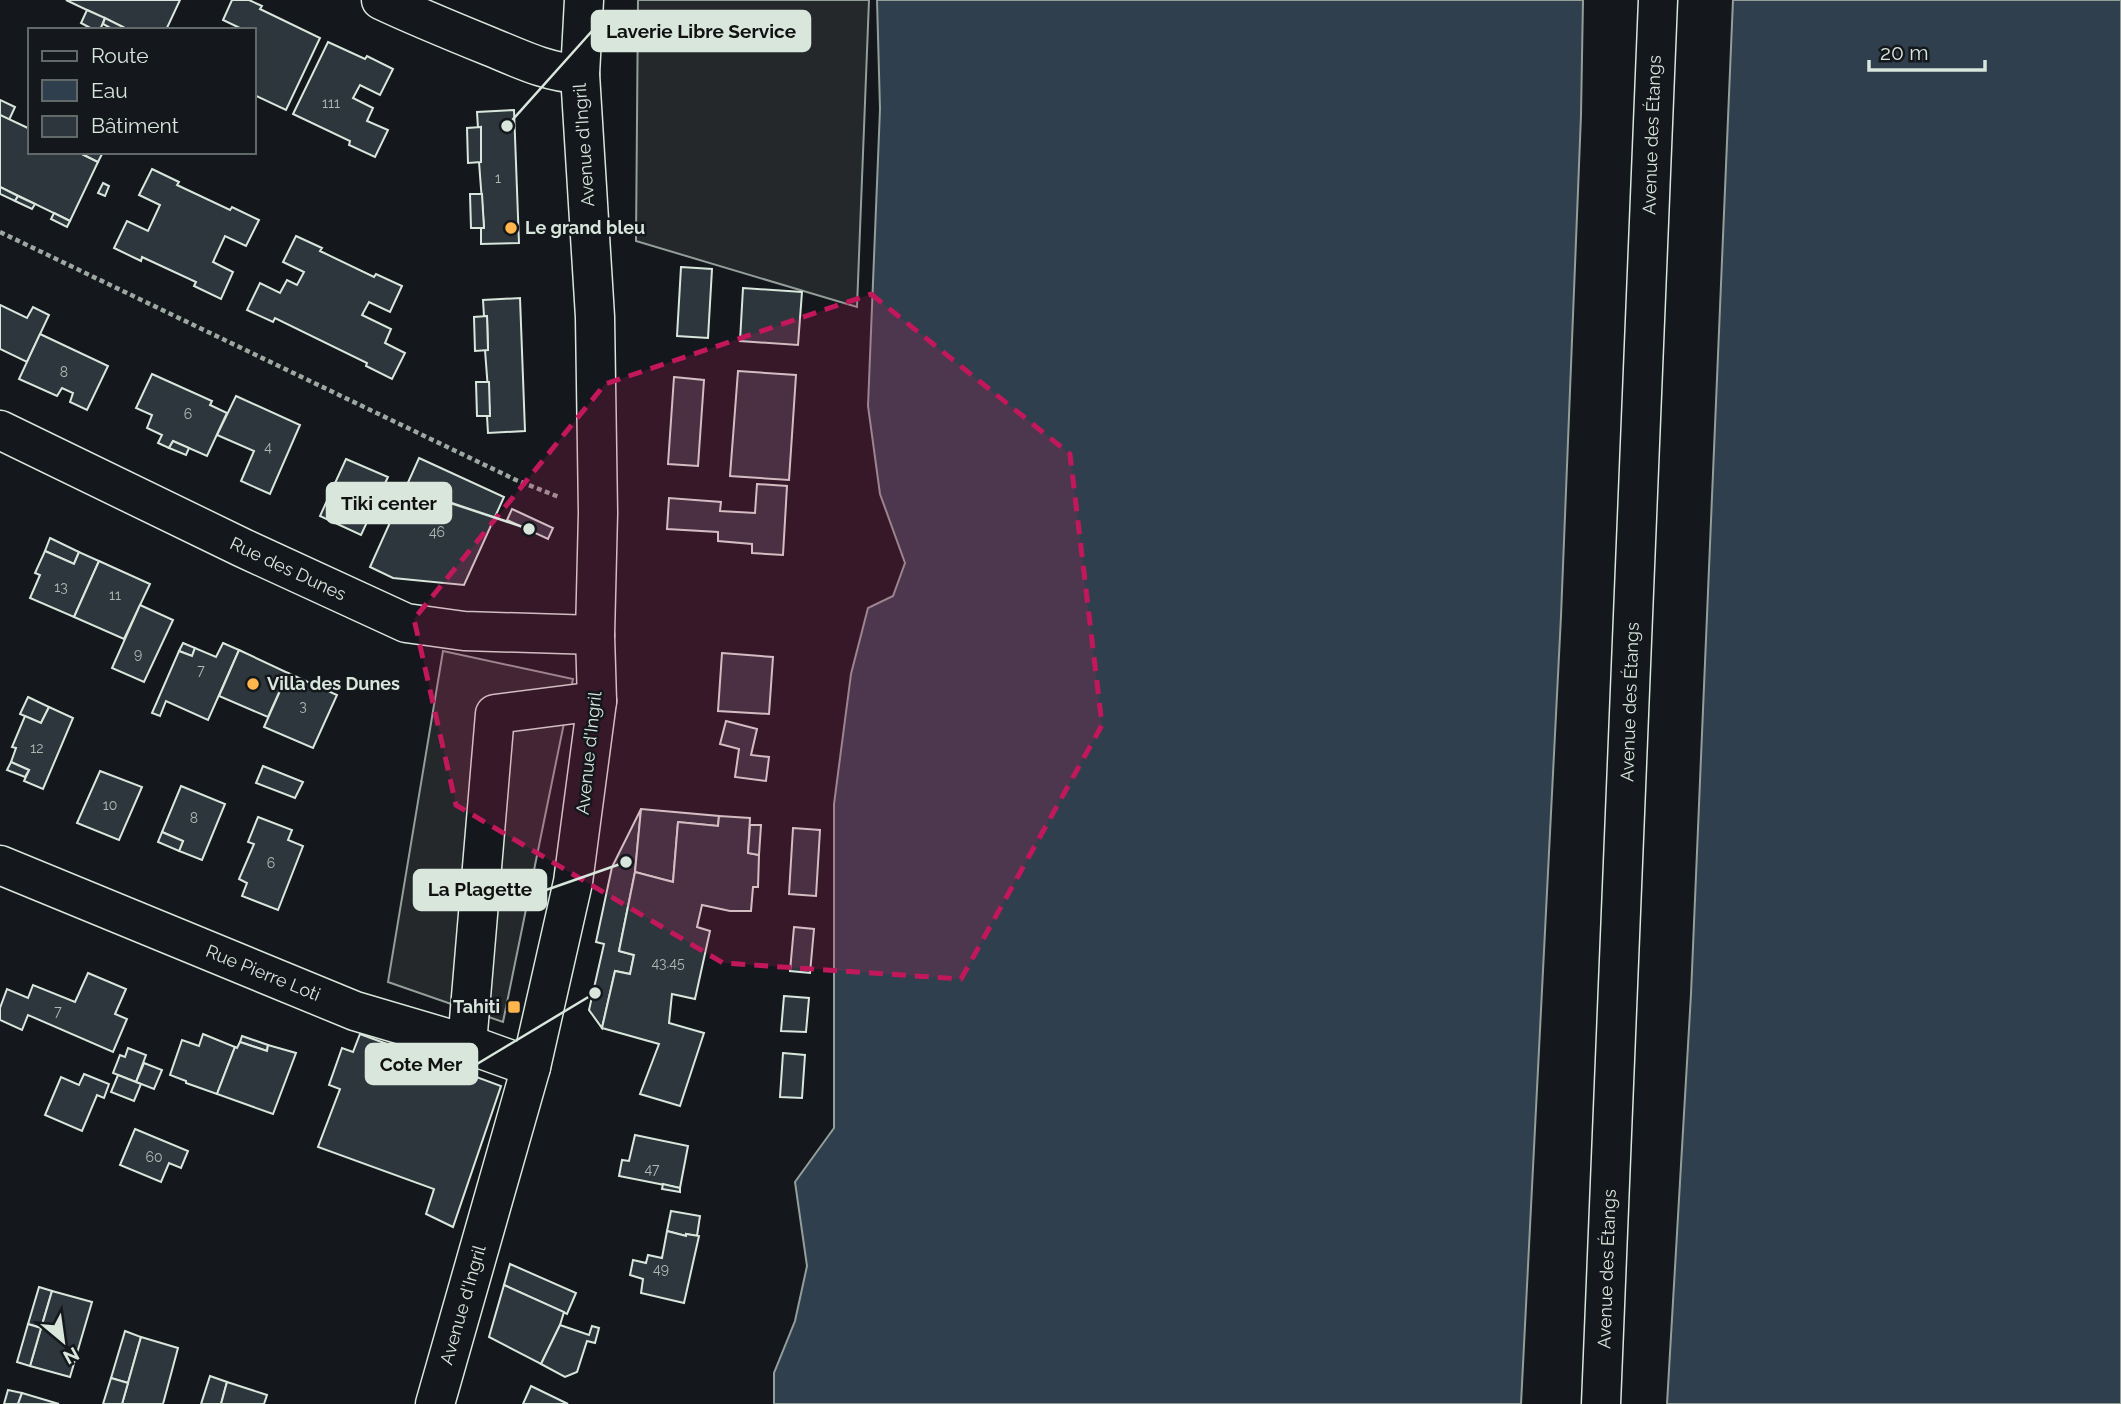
<svg xmlns="http://www.w3.org/2000/svg" width="2121" height="1404" font-family="Raleway,sans-serif">
<style>
.parking{fill:#24282b;stroke:#939e99;stroke-width:2}
.water{fill:#2f3f4d;stroke:#939e99;stroke-width:2}
.building{fill:#2c363c;stroke:#d8e6dc;stroke-width:2}
.lines{fill:none;stroke-linecap:round;stroke-linejoin:round}
.minor-casing{stroke:#d8e6dc;stroke-width:41}
.path{stroke:#9da8a2;stroke-width:4.5;stroke-dasharray:5 3.5;stroke-linecap:butt}
.minor{stroke:#14181c;stroke-width:38}
.marked{fill:#c2185b;fill-opacity:0.2;stroke:#c2185b;stroke-width:5;stroke-dasharray:14 9;stroke-linejoin:round}
.poi-dot{fill:#ffb74d;stroke:#14181c;stroke-width:2.5}
.labels{text-anchor:middle;stroke-width:5;stroke-linejoin:round;paint-order:stroke}
.number-label{font-size:14px;fill:#adbab4}
.street-label{font-size:18px;fill:#d8e6dc;stroke:#14181c}
.poi-label{font-size:18px;font-weight:bold;fill:#d8e6dc;stroke:#14181c;text-anchor:start}
.leader{fill:none;stroke:#d8e6dc;stroke-width:2.5}
.callout-dot{fill:#d8e6dc;stroke:#14181c;stroke-width:2.5}
.callout{fill:#d8e6dc;stroke:#d8e6dc;stroke-width:2.5}
.callout-label{font-size:19px;text-anchor:middle;font-weight:bold;fill:#111}
</style>
<rect width="100%" height="100%" fill="#14181c"/>
<!-- parking -->
<g class="parking">
<polygon points="638,0 869,0 857,307 636,241"/>
<polygon points="443,651 573,679 503,1022 388,982"/>
</g>
<!-- water -->
<g class="water">
<polygon points="877,0 1583,0 1581,115 1561,616 1521,1404 774,1404 774,1373 795,1321 807,1266 795,1182 834,1128 834,804 851,674 868,608 893,596 905,563 880,494 868,406 880,109"/>
<polygon points="1733,0 2121,0 2121,1404 1667,1404 1691,994"/>
</g>
<!-- building -->
<g class="building">
<polygon points="66,0 180,0 166,30 129,30"/>
<polygon points="232,0 249,0 262,6 260,9 320,38 286,110 254,95 254,30 244,30 223,20"/>
<polygon points="87,10 105,18 100,30 94,30 81,23"/>
<polygon points="105,18 123,27 122,30 114,30 103,24"/>
<polygon points="328,42 365,59 367,56 393,69 380,95 360,85 353,98 373,108 367,121 388,130 375,157 349,145 350,141 293,114"/>
<polygon points="0,100 15,107 9,120 0,115"/>
<polygon points="514,110 519,243 481,244 481,228 484,228 479,162 481,162 481,127 478,128 477,112"/>
<polygon points="0,115 30,129 30,152 78,152 98,162 70,221 0,187"/>
<polygon points="481,127 481,162 468,163 467,128"/>
<polygon points="83,152 103,152 98,162 82,154"/>
<polygon points="152,169 179,182 177,185 230,210 232,207 259,220 246,246 225,236 213,262 233,272 221,299 194,286 196,282 142,257 141,261 114,248 127,221 148,231 160,205 139,195"/>
<polygon points="103,183 109,186 105,196 98,193"/>
<polygon points="0,187 18,196 15,201 0,194"/>
<polygon points="470,194 482,194 484,228 471,228"/>
<polygon points="18,196 35,204 32,209 15,201"/>
<polygon points="54,213 70,221 67,227 51,219"/>
<polygon points="296,236 322,248 320,251 374,277 376,274 402,286 390,312 369,302 362,315 391,329 385,343 405,353 392,379 366,366 367,363 275,318 273,322 247,310 260,283 280,293 287,280 297,285 304,272 283,262"/>
<polygon points="681,267 712,269 708,338 677,336"/>
<polygon points="743,288 802,292 798,345 740,341"/>
<polygon points="520,298 525,431 488,433 487,416 490,416 485,350 488,350 487,316 484,316 483,300"/>
<polygon points="0,305 27,318 33,307 49,315 27,362 0,349"/>
<polygon points="487,316 488,350 475,351 474,317"/>
<polygon points="40,334 108,366 87,410 70,402 73,393 62,388 57,396 19,379"/>
<polygon points="738,371 796,375 789,480 730,476"/>
<polygon points="152,374 212,401 210,405 227,413 207,456 173,441 169,448 158,443 162,435 147,428 152,415 136,408"/>
<polygon points="674,377 704,380 698,466 668,464"/>
<polygon points="476,382 489,382 490,416 477,416"/>
<polygon points="236,396 300,425 270,494 241,481 254,451 217,435"/>
<polygon points="173,441 189,448 186,455 169,448"/>
<polygon points="419,458 504,497 464,585 393,578 370,567"/>
<polygon points="346,459 388,477 361,535 320,516"/>
<polygon points="757,484 787,486 783,555 752,553 752,544 718,541 718,532 667,529 669,498 721,502 720,511 755,513"/>
<polygon points="512,509 553,528 548,539 507,520"/>
<polygon points="50,538 79,552 74,564 45,551"/>
<polygon points="45,551 74,564 79,552 99,561 74,617 30,598 40,575 35,573"/>
<polygon points="99,561 150,584 124,639 74,617"/>
<polygon points="140,605 173,620 144,682 112,668"/>
<polygon points="183,643 195,648 192,656 179,651"/>
<polygon points="223,643 239,650 208,720 166,701 160,716 152,713 179,651 192,656 195,648 216,657"/>
<polygon points="239,650 288,673 268,717 219,696"/>
<polygon points="722,653 773,657 769,714 718,711"/>
<polygon points="288,673 337,695 313,748 264,727"/>
<polygon points="28,697 49,707 41,723 20,714"/>
<polygon points="49,707 73,718 43,789 24,781 29,770 11,762 16,748 12,747 25,716 41,723"/>
<polygon points="726,721 757,729 751,755 769,757 766,781 735,777 739,749 720,744"/>
<polygon points="11,762 29,770 25,777 7,770"/>
<polygon points="263,766 303,782 295,798 256,783"/>
<polygon points="100,771 142,787 119,840 77,823"/>
<polygon points="181,786 225,804 202,860 179,851 183,841 162,832"/>
<polygon points="641,809 635,872 619,951 634,955 630,974 615,971 602,1028 589,1010 604,944 596,942 612,867"/>
<polygon points="641,809 719,816 718,826 678,822 673,882 635,872"/>
<polygon points="719,816 750,818 748,853 759,855 758,887 753,887 751,911 730,911 702,905 697,927 710,931 695,999 672,994 669,1023 704,1033 680,1106 640,1094 659,1044 602,1028 615,971 630,974 634,955 619,951 635,872 673,882 678,822 718,826"/>
<polygon points="258,817 292,830 288,840 303,846 278,910 242,896 247,883 239,879 254,844 248,842"/>
<polygon points="750,825 761,825 759,855 748,853"/>
<polygon points="793,828 820,830 816,896 789,894"/>
<polygon points="162,832 183,841 179,851 158,842"/>
<polygon points="794,927 814,929 810,973 790,971"/>
<polygon points="88,973 126,989 115,1014 127,1019 113,1052 28,1015 22,1030 0,1020 0,1008 7,989 28,998 33,985 75,1002"/>
<polygon points="784,996 809,998 806,1032 781,1031"/>
<polygon points="203,1034 235,1047 217,1094 186,1083 186,1081 170,1075 182,1040 199,1046"/>
<polygon points="360,1034 501,1086 453,1227 426,1214 434,1189 318,1147 340,1089 329,1085 342,1048 353,1052"/>
<polygon points="242,1036 268,1045 267,1051 240,1042"/>
<polygon points="240,1042 267,1051 268,1045 296,1053 273,1114 217,1094 235,1047 237,1048"/>
<polygon points="128,1048 146,1055 136,1082 113,1073 120,1055 125,1057"/>
<polygon points="783,1053 805,1055 802,1098 780,1097"/>
<polygon points="144,1063 162,1070 154,1089 136,1082"/>
<polygon points="84,1074 109,1084 104,1098 97,1095 82,1131 45,1115 61,1077 79,1085"/>
<polygon points="118,1075 141,1084 134,1101 111,1092"/>
<polygon points="135,1129 188,1151 181,1168 169,1163 161,1182 120,1165"/>
<polygon points="635,1135 688,1146 680,1188 619,1176 622,1160 629,1161"/>
<polygon points="663,1184 680,1188 680,1192 662,1189"/>
<polygon points="671,1211 700,1216 697,1236 686,1234 686,1236 667,1231"/>
<polygon points="667,1231 686,1236 686,1234 699,1236 684,1303 641,1293 643,1279 630,1275 633,1260 646,1263 648,1255 662,1258"/>
<polygon points="510,1264 576,1293 567,1314 504,1285"/>
<polygon points="504,1285 564,1312 560,1325 541,1364 489,1337"/>
<polygon points="39,1287 52,1291 41,1328 28,1324"/>
<polygon points="52,1291 92,1302 70,1377 30,1366"/>
<polygon points="28,1324 41,1328 30,1366 17,1362"/>
<polygon points="560,1325 589,1335 592,1326 599,1328 595,1343 587,1341 577,1372 565,1377 541,1364"/>
<polygon points="125,1331 141,1337 128,1383 111,1378"/>
<polygon points="141,1337 178,1348 163,1404 122,1404"/>
<polygon points="210,1376 227,1382 221,1404 201,1404"/>
<polygon points="111,1378 128,1383 122,1404 103,1404"/>
<polygon points="227,1382 267,1395 264,1404 221,1404"/>
<polygon points="531,1386 568,1404 523,1404"/>
<polygon points="8,1390 22,1393 18,1404 4,1404"/>
<polygon points="22,1393 59,1404 18,1404"/>
</g>
<g class="lines">
<defs>
<g id="minor">
<path d="M 381,0 C 417,17 454,32 491,47 C 520,59 549,73 580,74"/>
<polyline points="0,430 243,548 406,623 464,631 595,635"/>
<polyline points="0,865 355,1011 467,1044 531,1067"/>
<polyline points="467,1044 495,714 597,701"/>
<polyline points="435,1404 531,1067 573,882 597,701 595,635 598,513 595,317 580,74 584,0"/>
<polyline points="1601,1404 1658,0"/>
</g>
</defs>
<!-- minor casing -->
<use href="#minor" class="minor-casing"/>
<!-- path -->
<polyline class="path" points="0,232 516,480 559,497"/>
<!-- minor -->
<use href="#minor" class="minor"/>
</g>
<!-- marked area -->
<path class="marked" d="M 871,294 L 1070,454 L 1102,725 L 961,979 L 723,963 L 456,805 L 414,619 L 605,384 Z"/>
<!-- markers -->
<g class="poi-dot">
<circle cx="511" cy="228" r="7"/>
<circle cx="253" cy="684" r="7"/>
<rect x="507" y="1000" width="14" height="14" rx="3.5"/>
</g>
<g class="labels">
<!-- number labels -->
<g class="number-label">
<text x="331" y="108">111</text>
<text x="498" y="183">1</text>
<text x="64" y="377">8</text>
<text x="188" y="419">6</text>
<text x="268" y="452">4</text>
<text x="437" y="537">46</text>
<text x="61" y="592">13</text>
<text x="115" y="600">11</text>
<text x="138" y="659">9</text>
<text x="201" y="675">7</text>
<text x="303" y="711">3</text>
<text x="37" y="753">12</text>
<text x="110" y="810">10</text>
<text x="194" y="823">8</text>
<text x="271" y="868">6</text>
<text x="668" y="968">43.45</text>
<text x="58" y="1016">7</text>
<text x="154" y="1162">60</text>
<text x="652" y="1174">47</text>
<text x="661" y="1274">49</text>
</g>
<!-- street labels -->
<g class="street-label">
<text transform="translate(1652 135) rotate(-88)" y="6">Avenue des Étangs</text>
<text transform="translate(584 145) rotate(-94)" y="6">Avenue d'Ingril</text>
<text transform="translate(288 569) rotate(25)" y="6">Rue des Dunes</text>
<text transform="translate(1630 702) rotate(-88)" y="6">Avenue des Étangs</text>
<text transform="translate(589 753) rotate(-84)" y="6">Avenue d'Ingril</text>
<text transform="translate(263 973) rotate(22)" y="6">Rue Pierre Loti</text>
<text transform="translate(1607 1269) rotate(-88)" y="6">Avenue des Étangs</text>
<text transform="translate(463 1305) rotate(-74)" y="6">Avenue d'Ingril</text>
</g>
<!-- poi labels -->
<g class="poi-label">
<text x="525" y="234">Le grand bleu</text>
<text x="267" y="690">Villa des Dunes</text>
<text x="500" y="1013" text-anchor="end">Tahiti</text>
</g>
</g>
<!-- callouts -->
<path class="leader" d="M507 126L592 31M529 529L451 503M626 862L546 890M595 993L477 1064"/>
<g class="callout-dot">
<circle cx="507" cy="126" r="7"/>
<circle cx="529" cy="529" r="7"/>
<circle cx="626" cy="862" r="7"/>
<circle cx="595" cy="993" r="7"/>
</g>
<g class="callout">
<rect x="592" y="11" width="218" height="40" rx="7"/>
<rect x="327" y="483" width="124" height="40" rx="7"/>
<rect x="414" y="870" width="132" height="40" rx="7"/>
<rect x="366" y="1044" width="111" height="40" rx="7"/>
</g>
<g class="callout-label">
<text x="701" y="38">Laverie Libre Service</text>
<text x="389" y="510">Tiki center</text>
<text x="480" y="896">La Plagette</text>
<text x="421" y="1071">Cote Mer</text>
</g>
<!-- legend -->
<rect x="28" y="28" width="228" height="126" fill="#14181c" stroke="#626a69" stroke-width="2"/>
<rect x="42" y="51" width="35" height="10" fill="#14181c" stroke="#626a69" stroke-width="2"/>
<text x="91" y="63" font-size="21" fill="#d8e6dc">Route</text>
<rect x="42" y="80" width="35" height="21" fill="#2f3f4d" stroke="#626a69" stroke-width="2"/>
<text x="91" y="98" font-size="21" fill="#d8e6dc">Eau</text>
<rect x="42" y="116" width="35" height="21" fill="#2c363c" stroke="#626a69" stroke-width="2"/>
<text x="91" y="133" font-size="21" fill="#d8e6dc">Bâtiment</text>
<!-- north arrow -->
<g transform="translate(63 1341) rotate(151)" stroke="#14181c" stroke-width="5" paint-order="stroke">
<path d="M0-5L12 26L0 18L-12 26Z" fill="#d8e6dc"/>
<text y="-10" font-size="19" font-weight="bold" text-anchor="middle" fill="#d8e6dc">N</text>
</g>
<!-- scale -->
<path d="M1869 60v10h116v-10" fill="none" stroke="#d8e6dc" stroke-width="3.5"/>
<text x="1880" y="60" font-size="21" fill="#d8e6dc" stroke="#14181c" stroke-width="5" paint-order="stroke">20 m</text>
</svg>
